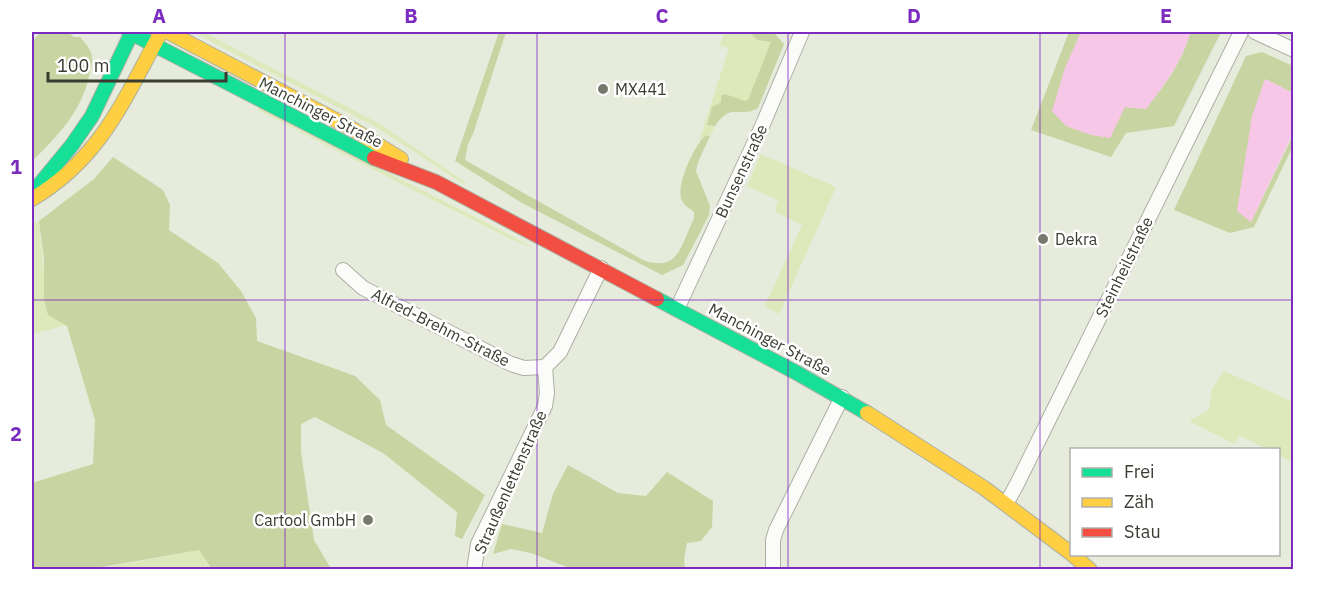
<svg xmlns="http://www.w3.org/2000/svg" width="1325" height="601" font-family="'IBM Plex Sans',sans-serif">
<style>
.green{fill:#dde9bb}
.forest{fill:#c8d4a2}
.water{fill:#f7c7e8}
.lines{fill:none;stroke-linecap:round;stroke-linejoin:round}
.street-casing{stroke:#acb0a4;stroke-width:16}
.fast-casing{stroke:#acb0a4;stroke-width:16}
.slow-casing{stroke:#acb0a4;stroke-width:16}
.jam-casing{stroke:#acb0a4;stroke-width:16}
.street{stroke:#fbfcfa;stroke-width:14}
.fast{stroke:#16e098;stroke-width:14}
.slow{stroke:#ffcf43;stroke-width:14}
.jam{stroke:#f24e42;stroke-width:14}
.grid{fill:none;stroke:#7b2cbf;stroke-width:1.5;stroke-opacity:0.55}
.poi-dot{fill:#76796d;stroke:#fff;stroke-width:2}
.labels{text-anchor:middle;stroke-width:5;stroke-linejoin:round;paint-order:stroke}
.poi-label{font-size:16px;fill:#3a3c32;stroke:#fff;text-anchor:start}
.street-label{font-size:16px;fill:#3a3c32;stroke:#fff}
.neatline{fill:none;stroke:#7b2cbf;stroke-width:2}
.grid-label{font-size:20px;text-anchor:middle;font-weight:bold;fill:#7b2cbf}
</style>
<rect width="100%" height="100%" fill="#e6ebdb"/>
<!-- green -->
<g class="green">
<polygon points="193,32 203,32 378,123 466,183 465,185 376,127"/>
<polygon points="725,32 754,32 752,35 772,42 748,100 745,101 725,94 721,102 712,107 707,125 715,126 710,136 705,136 699,141 729,48 720,45"/>
<polygon points="259,107 512,236 534,248 511,239 423,195 258,110"/>
<polygon points="761,154 836,187 779,314 765,306 802,225 775,212 778,200 747,186"/>
<polygon points="39,221 48,315 67,325 32,334 32,223"/>
<polygon points="1224,371 1293,402 1293,463 1279,455 1278,450 1267,449 1239,435 1235,444 1189,421 1209,410 1212,389"/>
<polygon points="199,550 212,569 91,570"/>
</g>
<!-- forest -->
<g class="forest">
<path d="M 41,32 L 67,32 L 74,37 L 80,37 C 85,43 91,49 92,57 C 93,63 90,70 89,76 C 82,111 57,137 32,161 L 32,42 Z"/>
<path d="M 499,32 L 506,32 L 473,134 L 468,144 L 465,160 L 643,260 C 679,273 681,245 694,218 L 694,212 C 689,208 683,205 681,198 C 677,183 694,146 705,136 L 710,136 L 698,162 L 696,171 L 710,206 L 709,215 L 683,265 L 662,275 L 522,203 L 455,161 Z"/>
<path d="M 754,32 L 774,33 L 784,44 L 758,108 C 739,119 732,101 715,126 L 707,125 L 712,107 L 721,102 L 721,96 L 725,94 L 745,101 L 748,100 L 771,42 L 758,40 L 752,35 Z"/>
<path d="M 1069,32 L 1081,32 L 1078,39 L 1125,107 L 1146,109 C 1165,84 1181,64 1190,34 L 1186,32 L 1221,32 L 1174,126 L 1126,133 L 1111,157 L 1031,130 Z"/>
<polygon points="1262,52 1293,66 1293,93 1265,79 1251,222 1294,133 1293,146 1254,227 1230,233 1174,210 1246,56"/>
<polygon points="113,157 163,190 170,205 169,230 218,263 241,291 256,318 257,341 355,376 380,400 386,425 485,495 462,539 455,536 457,512 383,453 315,417 301,424 301,452 314,540 331,569 212,569 199,550 91,569 32,569 32,483 93,464 95,420 67,326 48,315 44,299 44,259 39,221 94,179"/>
<polygon points="568,465 618,493 646,496 667,472 713,501 712,527 701,541 687,543 684,560 685,569 572,569 531,553 511,549 493,554 502,524 542,533 553,494"/>
</g>
<!-- water -->
<g class="water">
<path d="M 1081,32 L 1186,32 L 1190,33 C 1181,64 1165,84 1146,109 L 1125,107 L 1110,138 L 1091,135 L 1066,126 L 1052,111 L 1065,68 Z"/>
<polygon points="1265,79 1293,93 1293,133 1251,222 1237,211 1252,116"/>
</g>
<g class="lines">
<defs>
<g id="street">
<polyline points="1255,32 1294,50"/>
<polyline points="343,270 363,288 511,364 524,368 545,367"/>
<polyline points="677,309 763,124 802,32"/>
<polyline points="1007,502 1016,486 1241,32"/>
<polyline points="474,570 478,544 545,406 547,393 545,367 560,352 601,268"/>
<polyline points="773,570 773,540 776,530 842,397"/>
</g>
<g id="fast">
<polyline points="129,32 374,158"/>
<polyline points="35,190 72,145 92,116 132,32"/>
<polyline points="657,299 797,373 867,413"/>
</g>
<g id="slow">
<polyline points="168,32 349,127 401,159"/>
<path d="M 32,199 C 101,158 123,101 160,34"/>
<polyline points="867,413 984,488 1072,554"/>
<polyline points="1072,554 1090,570"/>
</g>
<polyline id="jam" points="374,158 436,182 657,299"/>
</defs>
<!-- street casing -->
<use href="#street" class="street-casing"/>
<!-- fast casing -->
<use href="#fast" class="fast-casing"/>
<!-- slow casing -->
<use href="#slow" class="slow-casing"/>
<!-- jam casing -->
<use href="#jam" class="jam-casing"/>
<!-- street -->
<use href="#street" class="street"/>
<!-- fast -->
<use href="#fast" class="fast"/>
<!-- slow -->
<use href="#slow" class="slow"/>
<!-- jam -->
<use href="#jam" class="jam"/>
</g>
<!-- grid -->
<path class="grid" d="M 285,32 L 285,570M 537,32 L 537,570M 788,32 L 788,570M 1040,32 L 1040,570M 32,300 L 1294,300"/>
<!-- markers -->
<g class="poi-dot">
<circle cx="603" cy="89" r="6"/>
<circle cx="1043" cy="239" r="6"/>
<circle cx="368" cy="520" r="6"/>
</g>
<g class="labels">
<!-- poi labels -->
<g class="poi-label">
<text x="615" y="95">MX441</text>
<text x="1055" y="245">Dekra</text>
<text x="356" y="526" text-anchor="end">Cartool GmbH</text>
</g>
<!-- street labels -->
<g class="street-label">
<text transform="translate(321 112) rotate(27)" y="6">Manchinger Straße</text>
<text transform="translate(741 171) rotate(-65)" y="6">Bunsenstraße</text>
<text transform="translate(1124 267) rotate(-64)" y="6">Steinheilstraße</text>
<text transform="translate(441 327) rotate(27)" y="6">Alfred-Brehm-Straße</text>
<text transform="translate(770 339) rotate(28)" y="6">Manchinger Straße</text>
<text transform="translate(510 482) rotate(-66)" y="6">Straußenlettenstraße</text>
</g>
</g>
<!-- border -->
<rect width="1325" height="601" fill="none" stroke="#ffffff" stroke-width="66"/>
<!-- legend -->
<rect x="1070" y="448" width="210" height="108" fill="#ffffff" stroke="#b0b1ad" stroke-width="1.5"/>
<rect x="1082" y="468" width="30" height="9" fill="#16e098" stroke="#b0b1ad" stroke-width="1.5"/>
<text x="1124" y="478" font-size="18" fill="#3a3c32">Frei</text>
<rect x="1082" y="498" width="30" height="9" fill="#ffcf43" stroke="#b0b1ad" stroke-width="1.5"/>
<text x="1124" y="508" font-size="18" fill="#3a3c32">Zäh</text>
<rect x="1082" y="528" width="30" height="9" fill="#f24e42" stroke="#b0b1ad" stroke-width="1.5"/>
<text x="1124" y="538" font-size="18" fill="#3a3c32">Stau</text>
<!-- scale -->
<path d="M48 72v9h178v-9" fill="none" stroke="#3a3c32" stroke-width="3"/>
<text x="57" y="72" font-size="18" fill="#3a3c32" stroke="#ffffff" stroke-width="4.5" paint-order="stroke">100 m</text>
<rect x="33" y="33" width="1259" height="535" class="neatline"/>
<g class="grid-label">
<text x="159" y="23">A</text>
<text x="411" y="23">B</text>
<text x="662" y="23">C</text>
<text x="914" y="23">D</text>
<text x="1166" y="23">E</text>
<text x="16" y="174">1</text>
<text x="16" y="441">2</text>
</g>
</svg>
